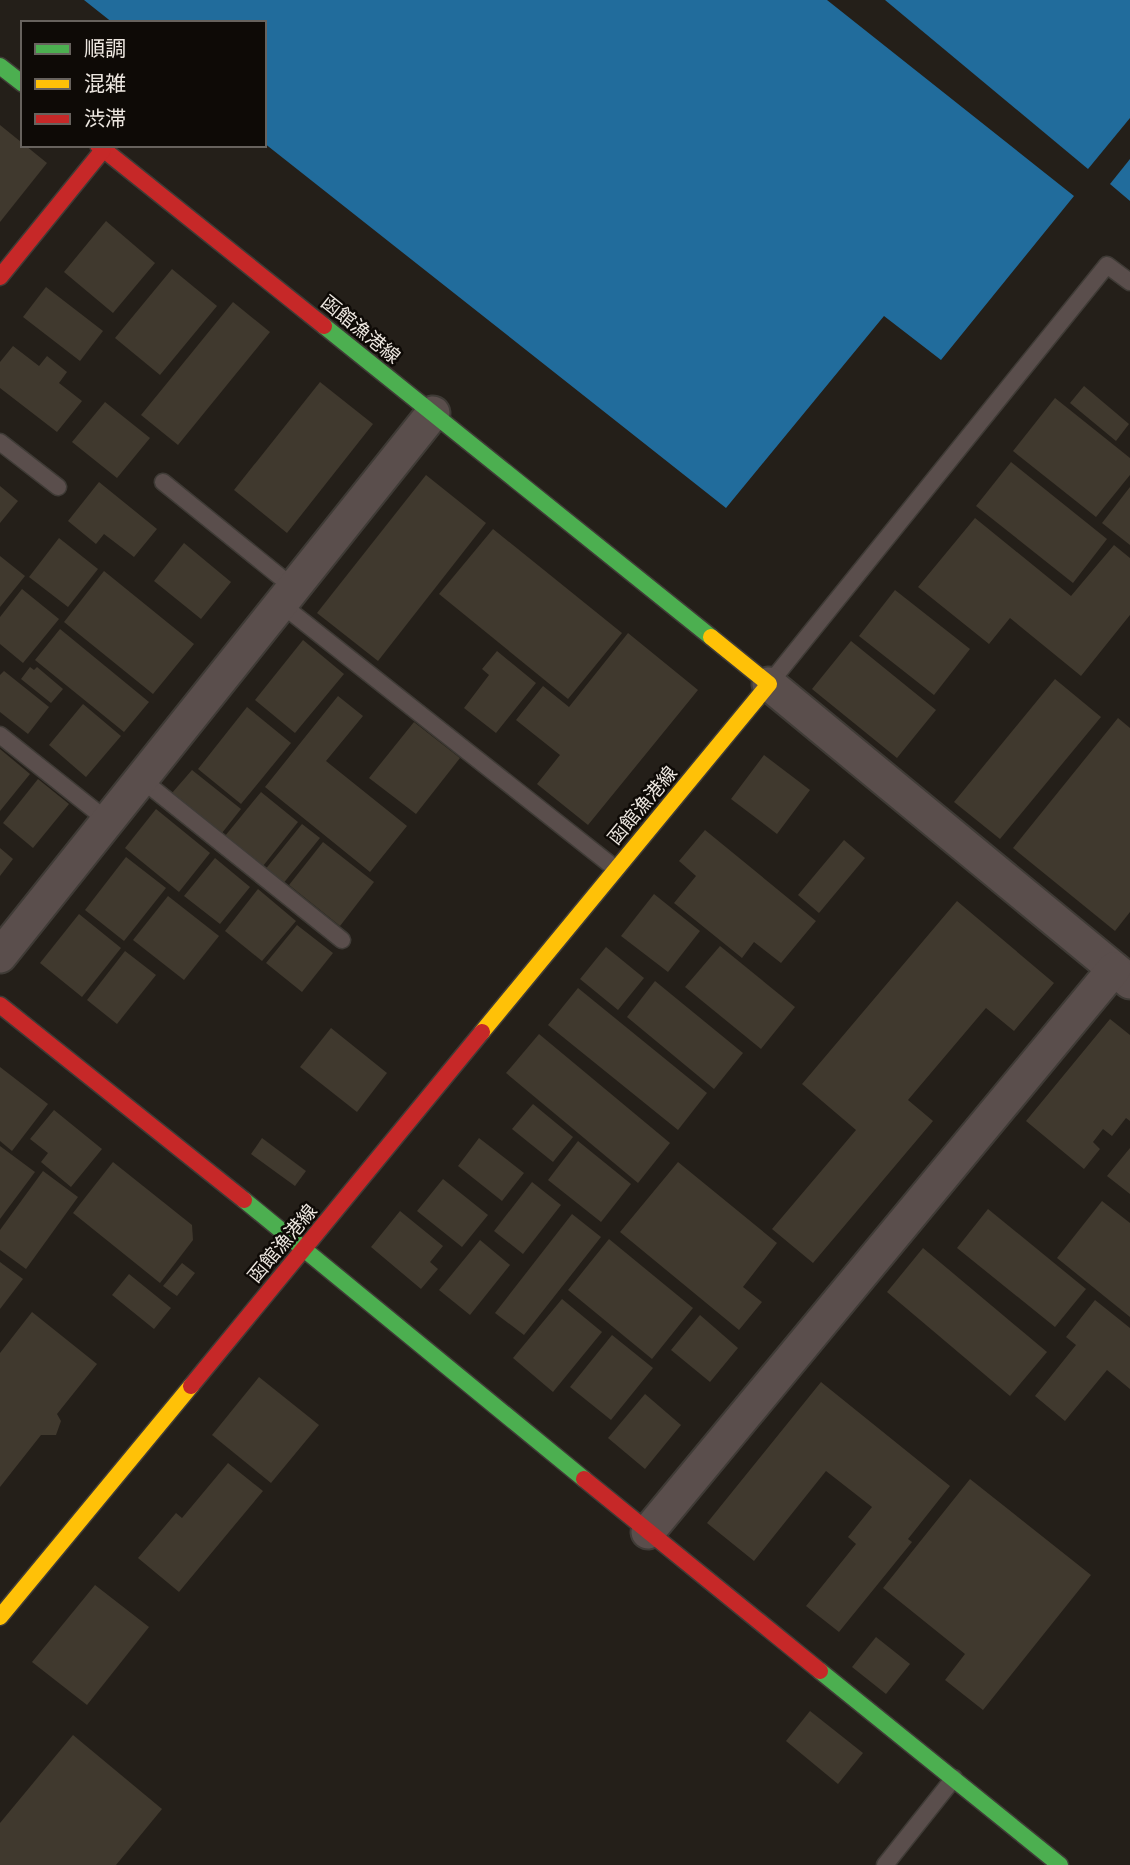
<svg xmlns="http://www.w3.org/2000/svg" width="1130" height="1865" font-family="Signika,'Noto Sans JP',sans-serif">
<style>
.water{fill:#216c9c}
.building{fill:#40392e}
.lines{fill:none;stroke-linecap:round;stroke-linejoin:round}
.lane-casing{stroke:#3f3b36;stroke-width:19}
.street-casing{stroke:#3f3b36;stroke-width:37}
.fast-casing{stroke:#3f3b36;stroke-width:19}
.slow-casing{stroke:#3f3b36;stroke-width:19}
.jam-casing{stroke:#3f3b36;stroke-width:19}
.lane{stroke:#5a4e4c;stroke-width:16}
.street{stroke:#5a4e4c;stroke-width:33}
.fast{stroke:#4caf50;stroke-width:16}
.slow{stroke:#ffc107;stroke-width:16}
.jam{stroke:#c62828;stroke-width:16}
.labels{text-anchor:middle;stroke-width:5;stroke-linejoin:round;paint-order:stroke}
.street-label{font-size:19px;fill:#ede7e0;stroke:#0e0a06}
</style>
<rect width="100%" height="100%" fill="#241f19"/>
<!-- water -->
<g class="water">
<polygon points="84,0 827,0 1074,196 941,360 884,316 726,508 264,143 264,23 113,23"/>
<polygon points="885,0 1130,0 1130,118 1088,169"/>
<polygon points="1130,159 1130,201 1110,184"/>
</g>
<!-- building -->
<g class="building">
<polygon points="0,125 47,163 0,222"/>
<polygon points="106,221 155,263 113,313 64,272"/>
<polygon points="172,269 217,306 160,375 115,338"/>
<polygon points="46,287 103,331 80,361 23,317"/>
<polygon points="233,302 270,332 178,445 141,415"/>
<polygon points="13,346 39,366 47,356 67,372 59,383 82,401 57,432 0,388 0,362"/>
<polygon points="320,382 373,424 287,533 234,490"/>
<polygon points="1084,386 1129,424 1116,441 1070,403"/>
<polygon points="1055,398 1130,458 1130,475 1096,517 1013,451"/>
<polygon points="105,402 150,438 117,478 72,442"/>
<polygon points="1011,462 1107,539 1073,583 976,506"/>
<polygon points="426,475 486,523 378,661 317,613"/>
<polygon points="99,482 157,529 134,557 104,534 96,544 68,521"/>
<polygon points="0,486 18,501 0,523"/>
<polygon points="1130,487 1130,545 1102,523"/>
<polygon points="975,518 1071,596 1114,545 1130,558 1130,615 1081,676 1010,618 989,644 918,587"/>
<polygon points="493,529 622,633 568,699 439,594"/>
<polygon points="59,538 98,569 68,607 29,577"/>
<polygon points="184,543 231,582 201,619 154,581"/>
<polygon points="0,556 25,576 0,607"/>
<polygon points="104,571 194,644 153,694 64,622"/>
<polygon points="22,589 59,619 23,663 0,644 0,617"/>
<polygon points="895,590 970,649 934,695 859,636"/>
<polygon points="60,629 149,702 124,732 35,660"/>
<polygon points="628,633 698,690 588,825 537,784 560,755 516,720 543,686 569,707"/>
<polygon points="303,640 344,674 295,733 255,700"/>
<polygon points="851,641 936,710 897,758 812,689"/>
<polygon points="497,651 536,683 496,733 464,708 489,675 482,669"/>
<polygon points="30,667 34,670 37,667 63,689 51,703 21,679"/>
<polygon points="4,671 49,707 28,734 0,712 0,675"/>
<polygon points="1055,679 1101,717 1000,839 954,802"/>
<polygon points="338,696 363,716 326,761 407,826 370,872 265,787"/>
<polygon points="83,704 121,736 86,777 49,745"/>
<polygon points="247,707 291,743 241,804 198,769"/>
<polygon points="1118,718 1130,728 1130,912 1115,931 1013,848"/>
<polygon points="414,722 460,758 416,814 369,778"/>
<polygon points="0,749 30,774 0,811"/>
<polygon points="764,755 810,790 777,834 731,799"/>
<polygon points="192,770 241,809 222,833 172,793"/>
<polygon points="38,779 69,804 33,848 3,823"/>
<polygon points="261,792 298,822 263,866 225,836"/>
<polygon points="156,809 210,853 179,892 125,848"/>
<polygon points="302,824 320,838 282,885 264,871"/>
<polygon points="705,830 816,921 781,963 754,942 742,958 674,903 696,876 679,861"/>
<polygon points="844,840 865,858 819,913 798,895"/>
<polygon points="323,842 374,882 340,926 289,885"/>
<polygon points="0,848 13,859 0,876"/>
<polygon points="126,857 166,888 124,941 85,910"/>
<polygon points="215,858 250,887 220,924 184,896"/>
<polygon points="258,889 296,921 262,961 225,931"/>
<polygon points="654,894 700,931 668,972 621,936"/>
<polygon points="168,896 219,936 184,980 133,940"/>
<polygon points="957,901 1054,983 1014,1031 986,1008 908,1100 933,1121 813,1263 772,1229 856,1130 802,1084"/>
<polygon points="79,914 121,948 82,997 40,963"/>
<polygon points="297,925 333,953 302,992 266,963"/>
<polygon points="720,946 795,1007 761,1049 685,987"/>
<polygon points="606,947 644,978 618,1010 580,979"/>
<polygon points="125,951 156,975 117,1024 87,1000"/>
<polygon points="655,981 743,1053 714,1089 627,1017"/>
<polygon points="578,988 707,1093 678,1130 548,1025"/>
<polygon points="1110,1019 1130,1035 1130,1121 1126,1118 1112,1136 1103,1129 1093,1142 1100,1149 1084,1169 1026,1121"/>
<polygon points="331,1028 387,1073 357,1112 300,1067"/>
<polygon points="539,1034 670,1143 638,1183 506,1073"/>
<polygon points="0,1067 48,1104 12,1151 0,1141"/>
<polygon points="533,1104 573,1137 553,1162 512,1129"/>
<polygon points="54,1110 102,1149 71,1187 41,1162 48,1153 30,1139"/>
<polygon points="262,1138 306,1171 295,1186 251,1154"/>
<polygon points="479,1138 524,1173 502,1201 458,1166"/>
<polygon points="578,1141 631,1184 601,1222 548,1180"/>
<polygon points="0,1146 35,1172 0,1219"/>
<polygon points="1130,1148 1130,1194 1107,1176"/>
<polygon points="113,1162 192,1225 193,1240 160,1283 73,1213"/>
<polygon points="678,1162 777,1243 743,1287 762,1302 739,1330 620,1232"/>
<polygon points="43,1171 78,1197 26,1269 0,1250 0,1230"/>
<polygon points="443,1179 488,1215 462,1247 417,1211"/>
<polygon points="532,1182 561,1205 523,1254 494,1231"/>
<polygon points="1102,1201 1130,1223 1130,1317 1057,1258"/>
<polygon points="988,1209 1086,1289 1055,1327 957,1248"/>
<polygon points="400,1211 443,1246 430,1262 438,1269 421,1289 371,1247"/>
<polygon points="572,1214 601,1237 524,1335 495,1313"/>
<polygon points="609,1239 693,1308 652,1359 568,1290"/>
<polygon points="480,1240 510,1265 470,1315 439,1290"/>
<polygon points="923,1248 1047,1352 1010,1396 887,1292"/>
<polygon points="0,1262 23,1279 0,1309"/>
<polygon points="182,1263 195,1273 177,1296 163,1286"/>
<polygon points="129,1274 171,1308 154,1329 112,1295"/>
<polygon points="562,1299 602,1332 553,1392 513,1358"/>
<polygon points="1095,1300 1130,1328 1130,1389 1107,1370 1065,1421 1035,1396 1076,1345 1066,1337"/>
<polygon points="32,1312 97,1364 57,1414 61,1421 56,1435 41,1435 0,1487 0,1353"/>
<polygon points="700,1315 738,1348 710,1382 671,1350"/>
<polygon points="612,1335 653,1368 611,1420 570,1387"/>
<polygon points="259,1377 319,1425 271,1483 212,1435"/>
<polygon points="821,1382 950,1486 908,1539 912,1542 839,1632 806,1606 856,1544 848,1537 872,1507 826,1471 754,1561 707,1523"/>
<polygon points="645,1394 681,1425 645,1469 608,1438"/>
<polygon points="228,1463 263,1491 179,1592 138,1558 176,1513 182,1518"/>
<polygon points="970,1479 1091,1575 983,1710 945,1680 965,1654 883,1588"/>
<polygon points="95,1585 149,1627 87,1705 32,1662"/>
<polygon points="876,1637 910,1664 886,1694 852,1667"/>
<polygon points="810,1711 863,1753 838,1784 786,1741"/>
<polygon points="73,1735 162,1809 116,1865 0,1865 0,1823"/>
</g>
<g class="lines">
<defs>
<g id="lane">
<polyline points="0,442 58,487"/>
<polyline points="163,482 294,588"/>
<polyline points="281,604 616,869"/>
<polyline points="769,684 1107,265 1130,282"/>
<polyline points="0,735 108,821"/>
<polyline points="141,779 342,940"/>
<polyline points="885,1865 954,1778"/>
</g>
<g id="street">
<polyline points="769,684 1130,982"/>
<polyline points="0,956 433,413"/>
<polyline points="648,1532 1114,969"/>
</g>
<g id="fast">
<polyline points="0,66 23,84"/>
<polyline points="324,326 711,637"/>
<polyline points="244,1200 584,1479"/>
<polyline points="820,1671 1060,1865"/>
</g>
<g id="slow">
<polyline points="482,1032 769,684 711,637"/>
<polyline points="0,1617 191,1386"/>
</g>
<g id="jam">
<polyline points="98,145 324,326"/>
<polyline points="0,277 103,150"/>
<polyline points="0,1005 244,1200"/>
<polyline points="191,1386 482,1032"/>
<polyline points="584,1479 820,1671"/>
</g>
</defs>
<!-- lane casing -->
<use href="#lane" class="lane-casing"/>
<!-- street casing -->
<use href="#street" class="street-casing"/>
<!-- fast casing -->
<use href="#fast" class="fast-casing"/>
<!-- slow casing -->
<use href="#slow" class="slow-casing"/>
<!-- jam casing -->
<use href="#jam" class="jam-casing"/>
<!-- lane -->
<use href="#lane" class="lane"/>
<!-- street -->
<use href="#street" class="street"/>
<!-- fast -->
<use href="#fast" class="fast"/>
<!-- slow -->
<use href="#slow" class="slow"/>
<!-- jam -->
<use href="#jam" class="jam"/>
</g>
<g class="labels">
<!-- street labels -->
<g class="street-label">
<text transform="translate(361 329) rotate(39)" y="7">函館漁港線</text>
<text transform="translate(642 805) rotate(-50)" y="7">函館漁港線</text>
<text transform="translate(282 1243) rotate(-50)" y="7">函館漁港線</text>
</g>
</g>
<!-- legend -->
<rect x="21" y="21" width="245" height="126" fill="#0e0a06" stroke="#67625d" stroke-width="2"/>
<rect x="35" y="44" width="35" height="10" fill="#4caf50" stroke="#67625d" stroke-width="2"/>
<text x="84" y="56" font-size="21" fill="#ede7e0">順調</text>
<rect x="35" y="79" width="35" height="10" fill="#ffc107" stroke="#67625d" stroke-width="2"/>
<text x="84" y="91" font-size="21" fill="#ede7e0">混雑</text>
<rect x="35" y="114" width="35" height="10" fill="#c62828" stroke="#67625d" stroke-width="2"/>
<text x="84" y="126" font-size="21" fill="#ede7e0">渋滞</text>
</svg>
